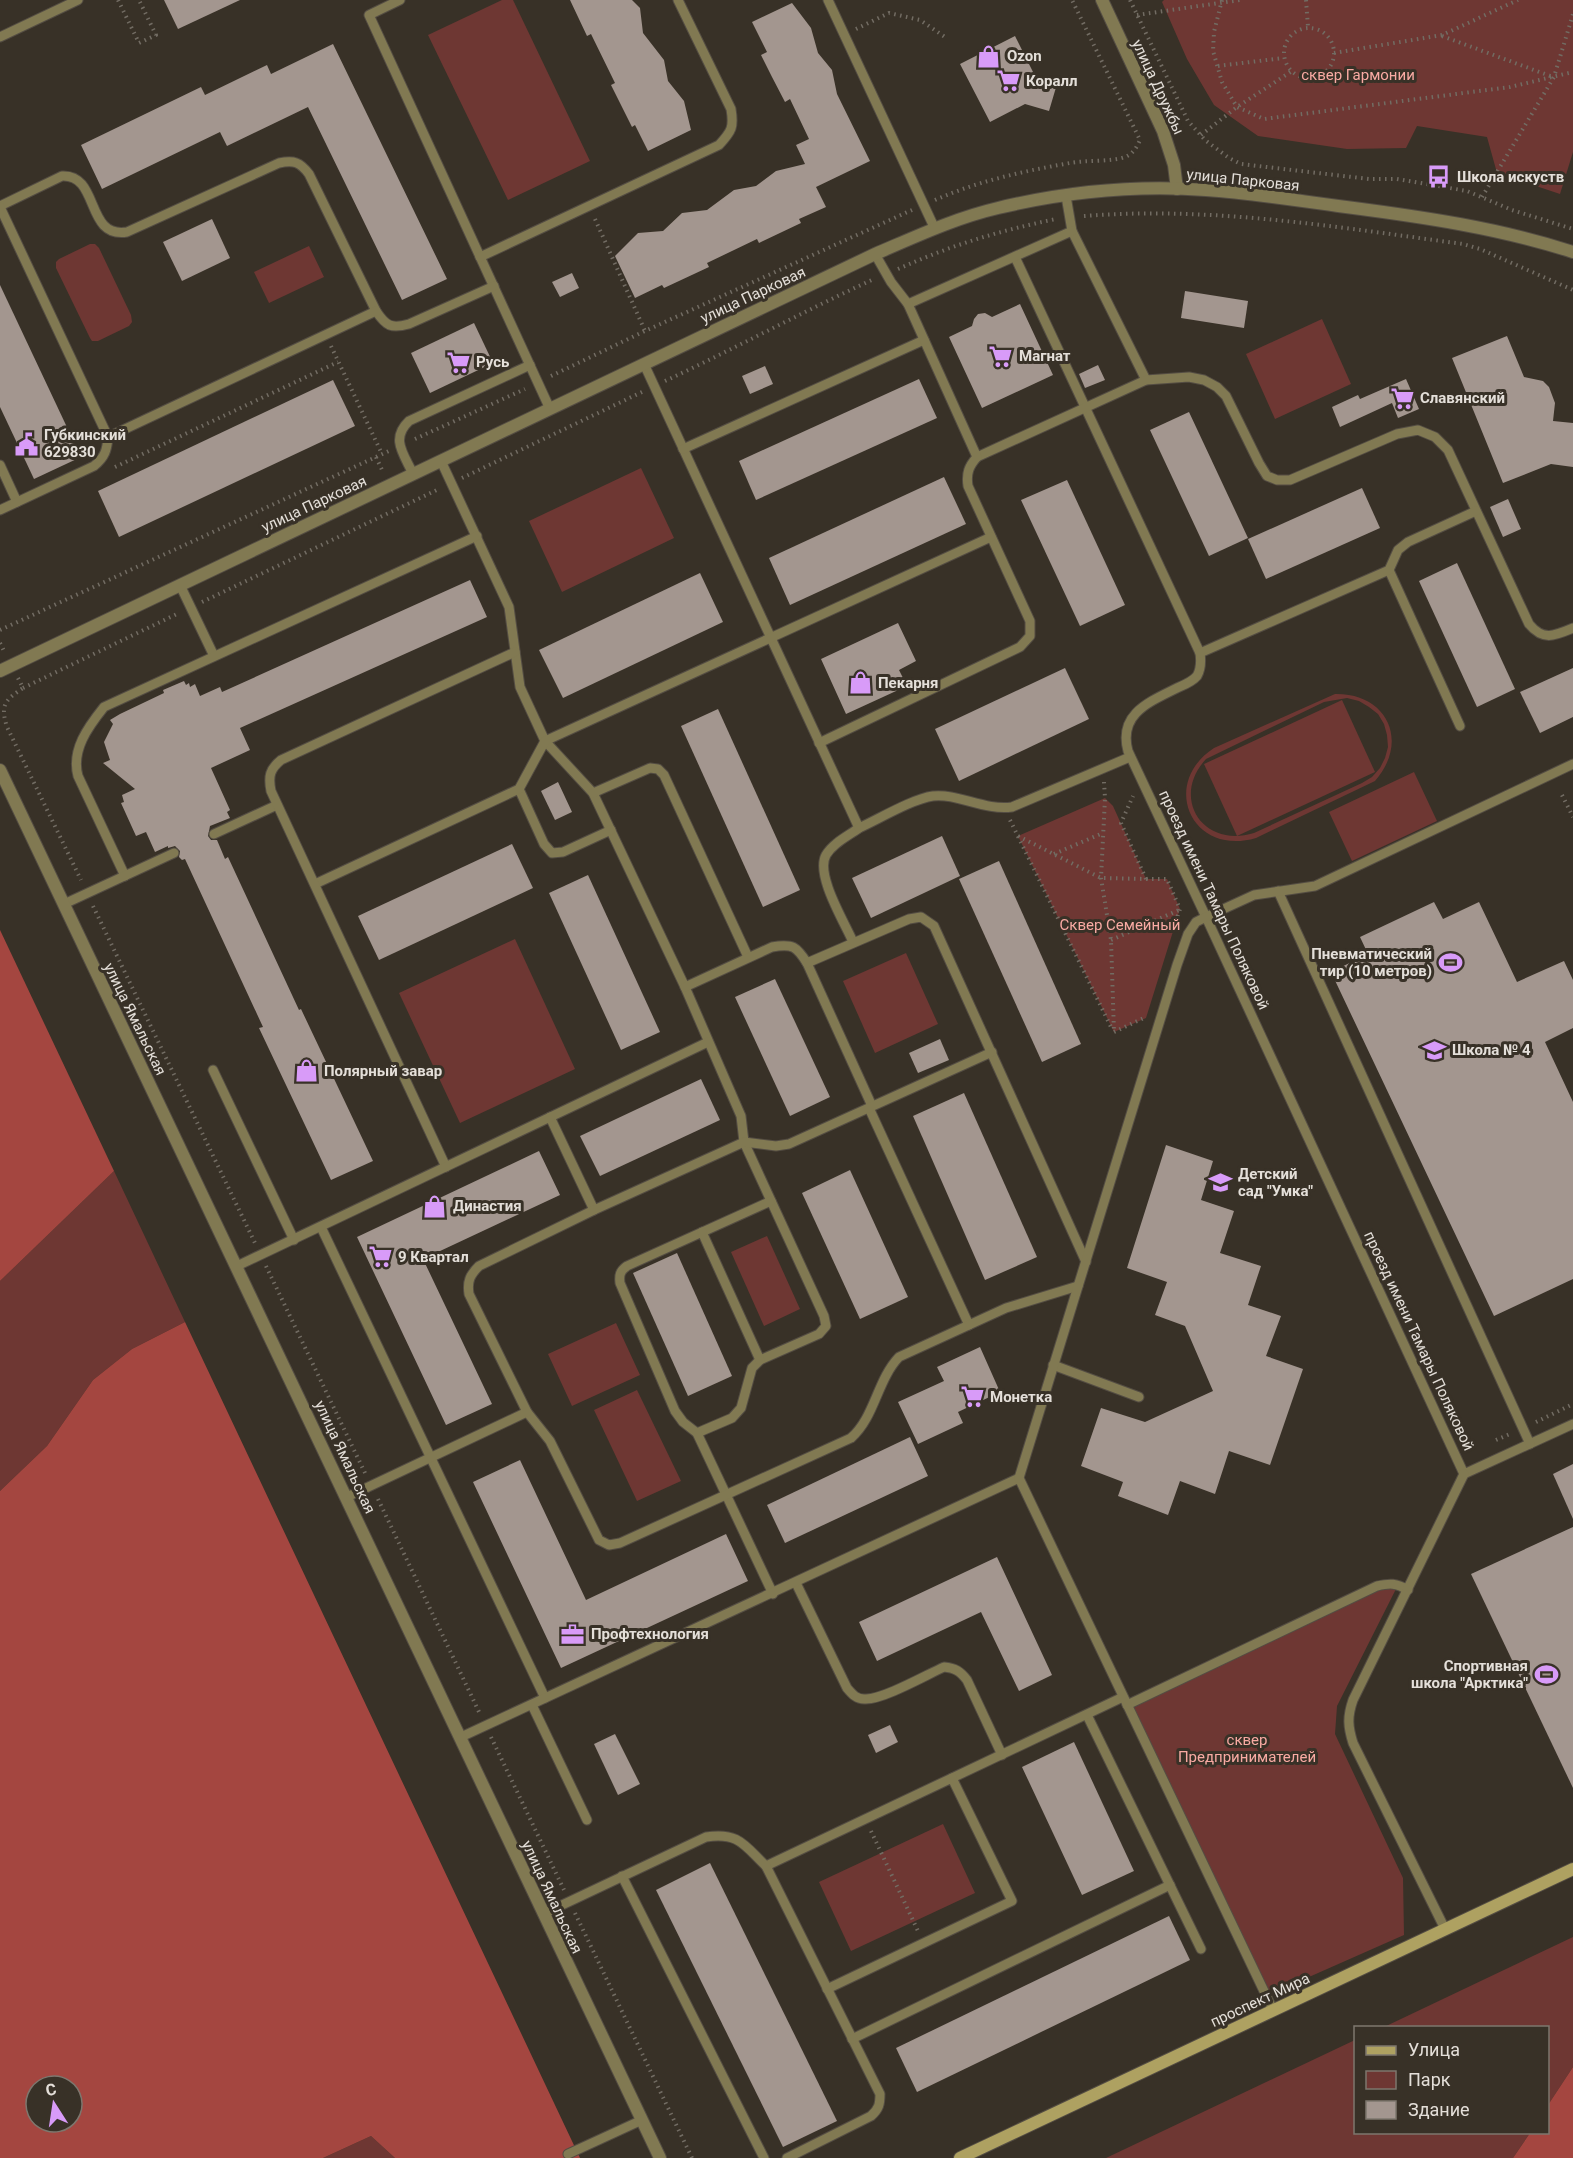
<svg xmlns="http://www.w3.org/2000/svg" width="1573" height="2158" font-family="Roboto,sans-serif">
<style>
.green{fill:#6e3733;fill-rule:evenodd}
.forest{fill:#a44640;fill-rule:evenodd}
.building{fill:#a3968f}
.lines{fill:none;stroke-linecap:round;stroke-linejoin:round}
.service-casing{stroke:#544d43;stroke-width:11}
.minor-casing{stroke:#544d43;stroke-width:14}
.secondary-casing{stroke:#544d43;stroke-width:14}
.path{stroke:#726c63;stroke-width:4;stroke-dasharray:1.5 4.5;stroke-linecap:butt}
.service{stroke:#817952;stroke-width:9}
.minor{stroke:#817952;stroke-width:12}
.secondary{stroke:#aea161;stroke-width:12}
.labels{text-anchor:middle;stroke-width:6;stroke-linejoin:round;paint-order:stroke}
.poi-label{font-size:15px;font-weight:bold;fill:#e4dfd9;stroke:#383127;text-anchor:start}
.park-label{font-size:15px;fill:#f9aaa3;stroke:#383127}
.street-label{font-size:15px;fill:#e4dfd9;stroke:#383127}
</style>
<rect width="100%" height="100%" fill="#383127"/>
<!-- green -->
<g class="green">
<polygon points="502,0 513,0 590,161 508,200 428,35"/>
<polygon points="1164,0 1573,0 1573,152 1560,194 1497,173 1487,137 1417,126 1406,148 1347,149 1258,136 1214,105 1187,59 1162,2"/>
<polygon points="90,244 95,244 99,248 131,315 132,322 129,326 98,341 92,341 90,338 56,268 56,262 59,259"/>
<polygon points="309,246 324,277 269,303 254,272"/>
<polygon points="1322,319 1351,384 1275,419 1246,354"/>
<polygon points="641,468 674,538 562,592 529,521"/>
<path d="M 1335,694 C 1387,693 1410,741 1375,781 L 1256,838 C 1192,857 1159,784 1214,748 ZM 1347,698 L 1359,701 L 1369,707 L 1378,714 L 1384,724 L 1387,735 L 1388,747 L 1385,758 L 1380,768 L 1372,777 L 1362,783 L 1254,833 C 1203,849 1170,798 1206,759 L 1324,702 Z"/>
<polygon points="1342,700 1375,772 1237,836 1204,764"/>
<polygon points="1414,772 1437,821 1352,861 1329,812"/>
<polygon points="1105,798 1113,806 1146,879 1167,879 1180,909 1146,1018 1114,1032 1018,836"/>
<polygon points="515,939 575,1069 460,1123 399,993"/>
<polygon points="906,953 938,1024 875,1053 843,981"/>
<polygon points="114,1171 185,1322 132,1349 93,1380 47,1446 0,1491 0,1281"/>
<polygon points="767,1236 800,1309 764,1326 731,1252"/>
<polygon points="616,1323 640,1375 572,1406 548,1354"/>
<polygon points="637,1390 681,1481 637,1501 594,1410"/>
<polygon points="1398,1585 1337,1706 1335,1734 1403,1878 1404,1935 1266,1996 1127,1705 1367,1591"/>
<polygon points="943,1824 975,1893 851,1951 819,1882"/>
<polygon points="1573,1937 1573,2067 1548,2105 1548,2028 1382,2028"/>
<polygon points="1355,2040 1356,2132 1530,2133 1513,2158 1106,2158"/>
<polygon points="371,2136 395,2158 323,2158"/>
</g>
<!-- forest -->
<g class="forest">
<polygon points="0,930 114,1171 0,1281"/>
<path d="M 185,1322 L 580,2158 L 395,2158 L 371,2136 L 323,2158 L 0,2158 L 0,1491 L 47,1446 L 93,1380 L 132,1349 ZM 36,2086 L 72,2086 L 72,2122 L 36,2122 Z"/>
<polygon points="1573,2067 1573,2158 1513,2158 1530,2133 1548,2132 1548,2105"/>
</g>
<!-- building -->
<g class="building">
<polygon points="164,0 240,0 178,29"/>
<polygon points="570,0 632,0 640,8 643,33 664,60 668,81 684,101 691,130 648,151 635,125 632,127 611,85 615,83 591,34 587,36"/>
<polygon points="792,3 811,28 818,53 832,70 837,94 870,161 816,187 826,207 799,219 801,223 759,243 757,239 707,263 709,267 664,288 662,285 635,298 615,256 638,233 663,231 682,213 707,210 734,190 756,186 776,171 805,164 796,145 809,139 790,99 785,102 772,77 761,55 767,52 752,22"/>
<polygon points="1015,36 1036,78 1057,84 1049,111 1025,104 990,122 960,64"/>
<polygon points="333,44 447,279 402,300 308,107 227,146 220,132 102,189 81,145 201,87 205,95 267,65 271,74"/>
<polygon points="212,219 230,258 182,281 163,242"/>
<polygon points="572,273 579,288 560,297 552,282"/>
<polygon points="0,285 81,457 34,479 0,407"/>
<polygon points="1185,291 1248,301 1244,328 1181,318"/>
<polygon points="1020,304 1053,375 982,408 949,337 972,326 974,319 978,314 985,313 992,317"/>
<polygon points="474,323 493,363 430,393 411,353"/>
<polygon points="1507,336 1524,377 1543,381 1549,387 1555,403 1553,421 1573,423 1573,467 1551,464 1503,483 1452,358"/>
<polygon points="1098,365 1105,380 1085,388 1079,374"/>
<polygon points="765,366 773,384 750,394 742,376"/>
<polygon points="919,379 937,418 756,500 739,461"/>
<polygon points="1406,379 1419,409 1398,418 1392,403 1340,427 1332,407 1358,395 1360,399"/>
<polygon points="333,380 355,426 119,537 98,491"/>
<polygon points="1189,412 1248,538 1209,556 1150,430"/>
<polygon points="944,477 966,524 790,605 769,558"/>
<polygon points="1067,480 1125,605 1080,626 1021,500"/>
<polygon points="1362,488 1380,528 1266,579 1248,539"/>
<polygon points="1508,499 1521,529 1503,537 1490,507"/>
<polygon points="1457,563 1515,689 1477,707 1419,581"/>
<polygon points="700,573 723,622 563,698 539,650"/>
<polygon points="470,580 487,617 240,728 250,750 211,768 230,810 227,812 230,818 210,826 208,836 211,840 217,840 225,859 228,857 299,1010 301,1009 373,1161 331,1180 259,1028 263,1027 185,859 182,860 179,857 180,851 175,846 168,848 168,846 155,852 146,832 136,836 121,803 124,802 122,795 135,789 103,763 110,760 104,742 113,724 110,720 120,714 164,693 163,690 184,681 186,685 189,683 190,687 195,684 200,696 220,687 222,692"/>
<polygon points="898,623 916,661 899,670 907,686 846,714 821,659"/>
<polygon points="1065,668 1089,719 959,781 935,729"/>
<polygon points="1573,668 1573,717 1540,733 1520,692"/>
<polygon points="718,709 800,890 763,907 681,726"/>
<polygon points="558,782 572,812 555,820 541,791"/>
<polygon points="942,836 960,876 871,918 852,878"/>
<polygon points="512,844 533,888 379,960 358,916"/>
<polygon points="999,861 1081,1044 1042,1062 959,879"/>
<polygon points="588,875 660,1032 621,1050 549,893"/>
<polygon points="1434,902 1443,919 1479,902 1517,982 1564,961 1573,980 1573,1028 1545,1042 1573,1102 1573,1279 1494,1316 1331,972 1368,954 1360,937"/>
<polygon points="775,979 830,1097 790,1116 735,997"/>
<polygon points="940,1039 949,1060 918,1073 909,1053"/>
<polygon points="701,1079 720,1120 600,1176 580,1136"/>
<polygon points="964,1093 1037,1257 985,1280 913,1116"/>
<polygon points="1166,1145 1213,1161 1201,1200 1234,1211 1220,1253 1261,1266 1248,1305 1281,1316 1266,1356 1303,1369 1270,1465 1229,1451 1215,1494 1180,1481 1168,1515 1118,1496 1123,1482 1081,1466 1101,1408 1145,1422 1213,1391 1185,1326 1155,1315 1167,1282 1127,1268"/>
<polygon points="539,1151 560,1195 423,1259 492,1404 446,1425 357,1237"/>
<polygon points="850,1170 908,1297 860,1319 802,1193"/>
<polygon points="677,1253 732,1376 688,1396 633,1273"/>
<polygon points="980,1347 1000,1392 958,1412 963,1423 918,1444 898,1402 944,1381 937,1367"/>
<polygon points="910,1437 928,1476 785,1543 767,1505"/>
<polygon points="520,1460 586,1600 726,1534 748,1581 561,1668 473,1482"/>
<polygon points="1573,1464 1573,1519 1553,1474"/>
<polygon points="1573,1527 1573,1788 1471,1574"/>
<polygon points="997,1557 1052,1675 1019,1691 981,1612 877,1661 859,1622"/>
<polygon points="890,1725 898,1742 876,1753 868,1735"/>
<polygon points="615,1734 640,1784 618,1795 594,1744"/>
<polygon points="1074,1742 1134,1871 1082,1895 1022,1767"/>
<polygon points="710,1863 837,2121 783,2147 656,1890"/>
<polygon points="1169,1916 1190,1960 917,2092 896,2048"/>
</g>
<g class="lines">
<defs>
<g id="service">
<polyline points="400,0 369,15 550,409"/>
<polyline points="828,0 935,229"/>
<polyline points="0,37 78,0"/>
<polyline points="1066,196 1072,231 1146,380"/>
<path d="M 0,206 L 62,176 C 100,174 85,239 127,232 L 279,163 C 294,160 300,162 309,174 L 376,311 C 386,326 391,329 409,324 L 494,286"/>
<polyline points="0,207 108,437 376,311"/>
<path d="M 480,257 L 719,145 C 732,131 734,127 731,109 L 678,0"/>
<path d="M 1015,257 L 1200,653 C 1201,660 1201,669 1197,676 C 1192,682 1184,685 1177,688 C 1149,702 1118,714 1128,751 L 1206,917 L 1464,1474 L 1573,1424"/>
<polyline points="908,304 1072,231"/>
<path d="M 644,364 L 859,828 C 848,836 833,843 826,855 C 815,875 845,923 853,942"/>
<polyline points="683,449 924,340"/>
<path d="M 977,457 L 1146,380 L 1189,377 L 1204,380 L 1217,387 L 1226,396 L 1259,463 L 1267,476 L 1277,480 L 1290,480 L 1397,434 L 1418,430 L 1435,437 L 1448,450 L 1529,624 C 1543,641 1554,636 1573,628"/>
<polyline points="441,461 509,607 520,687 545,741 593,793 685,987 741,1116 744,1142 824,1316 826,1326 819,1334 760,1360 752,1368 741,1408 732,1418 697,1433"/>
<polyline points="0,465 17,502"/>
<path d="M 413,474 C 404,454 390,439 409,421 L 530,365"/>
<path d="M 0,510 L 94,466 C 105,457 107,450 108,437"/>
<polyline points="1389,570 1460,726"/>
<polyline points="180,585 214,656"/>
<polyline points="1200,653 1389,570 1398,550 1408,542 1476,511"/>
<path d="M 819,743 L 1020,647 L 1030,636 L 1030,621 L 968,486 C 966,473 969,466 977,457 L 908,304 L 891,282 L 875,254"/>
<polyline points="519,789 544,844 552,853 563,852 611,830"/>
<polyline points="593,793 650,768 658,769 664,775 748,957"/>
<path d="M 859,828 C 879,819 912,799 933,796 C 957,793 985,811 1012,807 L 1130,757"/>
<polyline points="214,834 277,805"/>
<path d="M 125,876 L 78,776 C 71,750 88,727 104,707 L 477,536"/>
<polyline points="315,884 519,789 545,741 991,537"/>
<polyline points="1278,891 1530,1444"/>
<polyline points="64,904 174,853"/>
<polyline points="807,963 872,1106"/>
<path d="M 685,987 L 772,947 C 793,943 797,947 807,963 L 909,919 L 921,917 L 934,926 L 1086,1262"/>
<polyline points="213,1070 294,1240"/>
<polyline points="869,1108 969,1325"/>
<polyline points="550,1117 594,1210"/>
<path d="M 446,1167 L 271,791 C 268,776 270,769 281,760 L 515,652"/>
<path d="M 771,1201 L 627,1266 C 620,1271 619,1275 620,1283 L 675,1411 L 683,1422 L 697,1433 L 773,1594"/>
<polyline points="321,1227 545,1698"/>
<polyline points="702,1232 760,1360"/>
<polyline points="237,1266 708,1042"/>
<polyline points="1053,1365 1139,1397"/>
<path d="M 527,1412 L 550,1441 L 599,1540 L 609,1545 L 620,1543 L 851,1438 C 875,1417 877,1380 899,1357 L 1006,1308 L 1078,1286"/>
<path d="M 347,1497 L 527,1412 L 469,1294 C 467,1281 470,1275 479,1266 L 594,1210 L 744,1142 L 776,1146 L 789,1144 L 992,1052"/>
<path d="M 796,1583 L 847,1688 C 852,1694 857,1700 866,1699 C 884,1699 926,1675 944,1667 C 955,1668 960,1671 967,1680 L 1002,1755"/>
<polyline points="532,1705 587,1820"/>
<path d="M 1127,1705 L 1377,1586 C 1390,1583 1396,1583 1408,1590"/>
<polyline points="1087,1715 1201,1949"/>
<polyline points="461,1737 1019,1478"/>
<polyline points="952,1778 1123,1697"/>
<polyline points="766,1866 952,1778 1012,1901 827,1989"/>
<polyline points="622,1876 764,2158"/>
<path d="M 543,1914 L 706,1837 C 739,1832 744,1845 766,1866 L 880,2094 C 880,2104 879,2109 871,2116 L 787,2158"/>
<path d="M 1445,1929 L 1353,1743 C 1348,1727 1347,1717 1353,1700 L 1464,1474"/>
<polyline points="1273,2010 1019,1478 1177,965 1188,934 1196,922 1206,917 1254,895 1315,886 1573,764"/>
<polyline points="852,2039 1170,1885"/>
<polyline points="568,2154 642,2120"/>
</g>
<g id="minor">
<polyline points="1102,0 1163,131 1174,165 1177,189"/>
<path d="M 0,671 L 875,254 C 915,237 955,218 998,208 C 1065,192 1137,185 1206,190 C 1253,193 1299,201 1346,207 C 1423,217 1499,228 1573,252"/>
<polyline points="0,770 660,2158"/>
</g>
<polyline id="secondary" points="960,2158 1573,1869"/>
</defs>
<!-- service casing -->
<use href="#service" class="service-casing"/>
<!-- minor casing -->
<use href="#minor" class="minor-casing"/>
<!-- secondary casing -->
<use href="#secondary" class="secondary-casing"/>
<!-- path -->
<g class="path">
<polyline points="118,0 139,43 156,35 139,0"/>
<polyline points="1130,0 1188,121 1205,140 1229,158 1241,164 1369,179 1397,179 1467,191 1512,210 1573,229"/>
<polyline points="1222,0 1214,32 1213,51 1222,82 1237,107 1264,119 1510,87 1573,72"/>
<polyline points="1306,0 1308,27"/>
<polyline points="1137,15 1240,0"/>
<circle cx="1309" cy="53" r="25"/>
<polyline points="856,29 889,13 920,20 945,37"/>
<polyline points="1442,36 1553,77"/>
<polyline points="1334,53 1442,35 1518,0"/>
<polyline points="1218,66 1283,58"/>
<polyline points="1201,135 1237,107 1292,71"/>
<polyline points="1482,197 1554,77 1573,14"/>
<path d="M 935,200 C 978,181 1024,171 1070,163 C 1085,160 1112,162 1125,157 C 1133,154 1137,147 1140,140 L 1072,0"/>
<path d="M 1084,216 C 1213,206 1336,227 1463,244 L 1480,249 L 1573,290"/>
<polyline points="595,219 645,331"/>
<path d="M 898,269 C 952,245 998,231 1056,219"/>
<polyline points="331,346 382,454"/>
<polyline points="551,376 645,331 912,210"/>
<path d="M 665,381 C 736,348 804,311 874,279"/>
<polyline points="415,439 525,389"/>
<polyline points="376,457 383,472"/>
<polyline points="115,467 338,362"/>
<polyline points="462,478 642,392"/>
<polyline points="202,602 439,489"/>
<polyline points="0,630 389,451"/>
<polyline points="0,643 5,653"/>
<path d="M 18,678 L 23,688 C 5,700 0,705 7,727 L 81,880"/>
<polyline points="23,688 179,613"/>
<polyline points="1104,782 1105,798 1101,878 1111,940 1114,1032"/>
<polyline points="1562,795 1573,817"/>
<polyline points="1010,820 1112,1029"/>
<polyline points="1018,836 1101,878 1146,879 1121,823 1133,796"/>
<polyline points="1054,854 1103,833"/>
<polyline points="1146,879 1167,879 1180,909 1175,924"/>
<polyline points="93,906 255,1243"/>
<polyline points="1111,940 1179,910"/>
<polyline points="1114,1032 1146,1017"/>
<polyline points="266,1266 365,1473"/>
<polyline points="1536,1422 1573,1404"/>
<polyline points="1496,1440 1510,1434"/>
<polyline points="378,1499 480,1714"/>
<polyline points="491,1737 564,1890"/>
<polyline points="871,1831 918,1931"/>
<polyline points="575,1913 692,2158"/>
</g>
<!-- service -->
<use href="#service" class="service"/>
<!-- minor -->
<use href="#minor" class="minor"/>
<!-- secondary -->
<use href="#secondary" class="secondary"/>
</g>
<!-- icons -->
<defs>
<symbol id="shop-bare" viewBox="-9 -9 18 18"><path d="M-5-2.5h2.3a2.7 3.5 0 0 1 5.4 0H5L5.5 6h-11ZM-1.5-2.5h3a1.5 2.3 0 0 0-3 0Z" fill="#d89bf8" stroke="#383127" stroke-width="2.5" paint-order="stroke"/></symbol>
<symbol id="supermarket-bare" viewBox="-9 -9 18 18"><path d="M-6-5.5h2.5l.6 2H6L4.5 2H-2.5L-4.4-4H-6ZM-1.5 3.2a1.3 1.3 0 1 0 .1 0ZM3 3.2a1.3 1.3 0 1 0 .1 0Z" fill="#d89bf8" stroke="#383127" stroke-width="2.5" paint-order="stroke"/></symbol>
<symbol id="bus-bare" viewBox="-9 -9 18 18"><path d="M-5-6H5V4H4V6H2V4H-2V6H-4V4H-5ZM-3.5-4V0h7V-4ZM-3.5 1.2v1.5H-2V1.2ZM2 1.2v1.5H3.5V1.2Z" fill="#d89bf8" stroke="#383127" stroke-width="2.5" paint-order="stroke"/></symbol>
<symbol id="civic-bare" viewBox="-9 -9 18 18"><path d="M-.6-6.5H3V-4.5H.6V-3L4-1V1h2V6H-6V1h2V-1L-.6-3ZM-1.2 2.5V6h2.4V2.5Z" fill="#d89bf8" stroke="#383127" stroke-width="2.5" paint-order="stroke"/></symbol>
<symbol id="stadium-bare" viewBox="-9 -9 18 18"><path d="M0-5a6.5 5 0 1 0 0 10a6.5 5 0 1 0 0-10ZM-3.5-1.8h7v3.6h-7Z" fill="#d89bf8" stroke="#383127" stroke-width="2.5" paint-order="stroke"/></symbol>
<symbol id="school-bare" viewBox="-9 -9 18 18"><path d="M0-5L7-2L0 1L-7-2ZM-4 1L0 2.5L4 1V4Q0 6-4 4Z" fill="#d89bf8" stroke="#383127" stroke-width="2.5" paint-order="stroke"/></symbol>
<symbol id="office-bare" viewBox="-9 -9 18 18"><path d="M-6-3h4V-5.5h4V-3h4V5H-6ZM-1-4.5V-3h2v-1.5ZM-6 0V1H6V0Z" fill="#d89bf8" stroke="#383127" stroke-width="2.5" paint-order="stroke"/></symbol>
</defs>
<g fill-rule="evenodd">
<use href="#shop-bare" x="972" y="40" width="33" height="33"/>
<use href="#supermarket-bare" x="992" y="64" width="33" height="33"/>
<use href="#bus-bare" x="1422" y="160" width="33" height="33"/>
<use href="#supermarket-bare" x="984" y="340" width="33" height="33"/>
<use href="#supermarket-bare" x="442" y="346" width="33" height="33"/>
<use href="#supermarket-bare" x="1386" y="382" width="33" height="33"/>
<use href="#civic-bare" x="10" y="428" width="33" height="33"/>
<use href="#shop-bare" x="844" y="666" width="33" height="33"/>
<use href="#stadium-bare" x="1434" y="946" width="33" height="33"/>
<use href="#school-bare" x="1418" y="1034" width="33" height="33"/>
<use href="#shop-bare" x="290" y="1054" width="33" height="33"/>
<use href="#school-bare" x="1204" y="1166" width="33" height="33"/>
<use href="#shop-bare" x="418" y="1190" width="33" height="33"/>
<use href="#supermarket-bare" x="364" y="1240" width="33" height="33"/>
<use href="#supermarket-bare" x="956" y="1380" width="33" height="33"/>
<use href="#office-bare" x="556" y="1618" width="33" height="33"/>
<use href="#stadium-bare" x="1530" y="1658" width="33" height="33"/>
</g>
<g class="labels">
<!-- poi labels -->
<g class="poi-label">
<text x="1007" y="61">Ozon</text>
<text x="1026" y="86">Коралл</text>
<text x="1457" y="182">Школа искуств</text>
<text x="1019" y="361">Магнат</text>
<text x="476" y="367">Русь</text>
<text x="1420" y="403">Славянский</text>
<text x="44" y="440">Губкинский<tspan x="44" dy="17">629830</tspan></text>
<text x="878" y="688">Пекарня</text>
<text x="1432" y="959" text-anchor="end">Пневматический<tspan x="1432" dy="17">тир (10 метров)</tspan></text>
<text x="1452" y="1055">Школа № 4</text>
<text x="324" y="1076">Полярный завар</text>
<text x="1238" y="1179">Детский<tspan x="1238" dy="17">сад "Умка"</tspan></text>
<text x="453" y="1211">Династия</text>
<text x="398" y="1262">9 Квартал</text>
<text x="990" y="1402">Монетка</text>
<text x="591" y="1639">Профтехнология</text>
<text x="1528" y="1671" text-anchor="end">Спортивная<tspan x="1528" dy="17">школа "Арктика"</tspan></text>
</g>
<!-- park labels -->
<g class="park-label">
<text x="1358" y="80">сквер Гармонии</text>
<text x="1120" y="930">Сквер Семейный</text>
<text x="1247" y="1745">сквер<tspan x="1247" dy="17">Предпринимателей</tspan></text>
</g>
<!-- street labels -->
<g class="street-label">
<text transform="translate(1158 87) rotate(65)" y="5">улица Дружбы</text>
<text transform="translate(1243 180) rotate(6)" y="5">улица Парковая</text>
<text transform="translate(753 295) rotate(-25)" y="5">улица Парковая</text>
<text transform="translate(314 504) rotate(-25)" y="5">улица Парковая</text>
<text transform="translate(1214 900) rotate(65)" y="5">проезд имени Тамары Поляковой</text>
<text transform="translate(135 1019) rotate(64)" y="5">улица Ямальская</text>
<text transform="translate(1419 1341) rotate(65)" y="5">проезд имени Тамары Поляковой</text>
<text transform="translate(345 1457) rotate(65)" y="5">улица Ямальская</text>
<text transform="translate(552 1897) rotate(65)" y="5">улица Ямальская</text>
<text transform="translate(1260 2000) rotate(-25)" y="5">проспект Мира</text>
</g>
</g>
<!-- legend -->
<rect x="1354" y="2026" width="195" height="108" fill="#383127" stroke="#7d776e" stroke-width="1.5"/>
<rect x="1366" y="2046" width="30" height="9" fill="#aea161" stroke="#7d776e" stroke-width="1.5"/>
<text x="1408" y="2056" font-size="18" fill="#e4dfd9">Улица</text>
<rect x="1366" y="2071" width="30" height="18" fill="#6e3733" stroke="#7d776e" stroke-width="1.5"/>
<text x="1408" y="2086" font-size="18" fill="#e4dfd9">Парк</text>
<rect x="1366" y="2101" width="30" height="18" fill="#a3968f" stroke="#7d776e" stroke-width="1.5"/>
<text x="1408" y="2116" font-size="18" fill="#e4dfd9">Здание</text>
<!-- north arrow -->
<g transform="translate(54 2104) rotate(348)"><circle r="28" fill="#383127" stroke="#7d776e" stroke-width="1.5"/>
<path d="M0-4.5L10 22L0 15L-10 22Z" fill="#d89bf8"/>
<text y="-9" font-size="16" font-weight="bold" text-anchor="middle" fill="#e4dfd9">С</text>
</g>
</svg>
